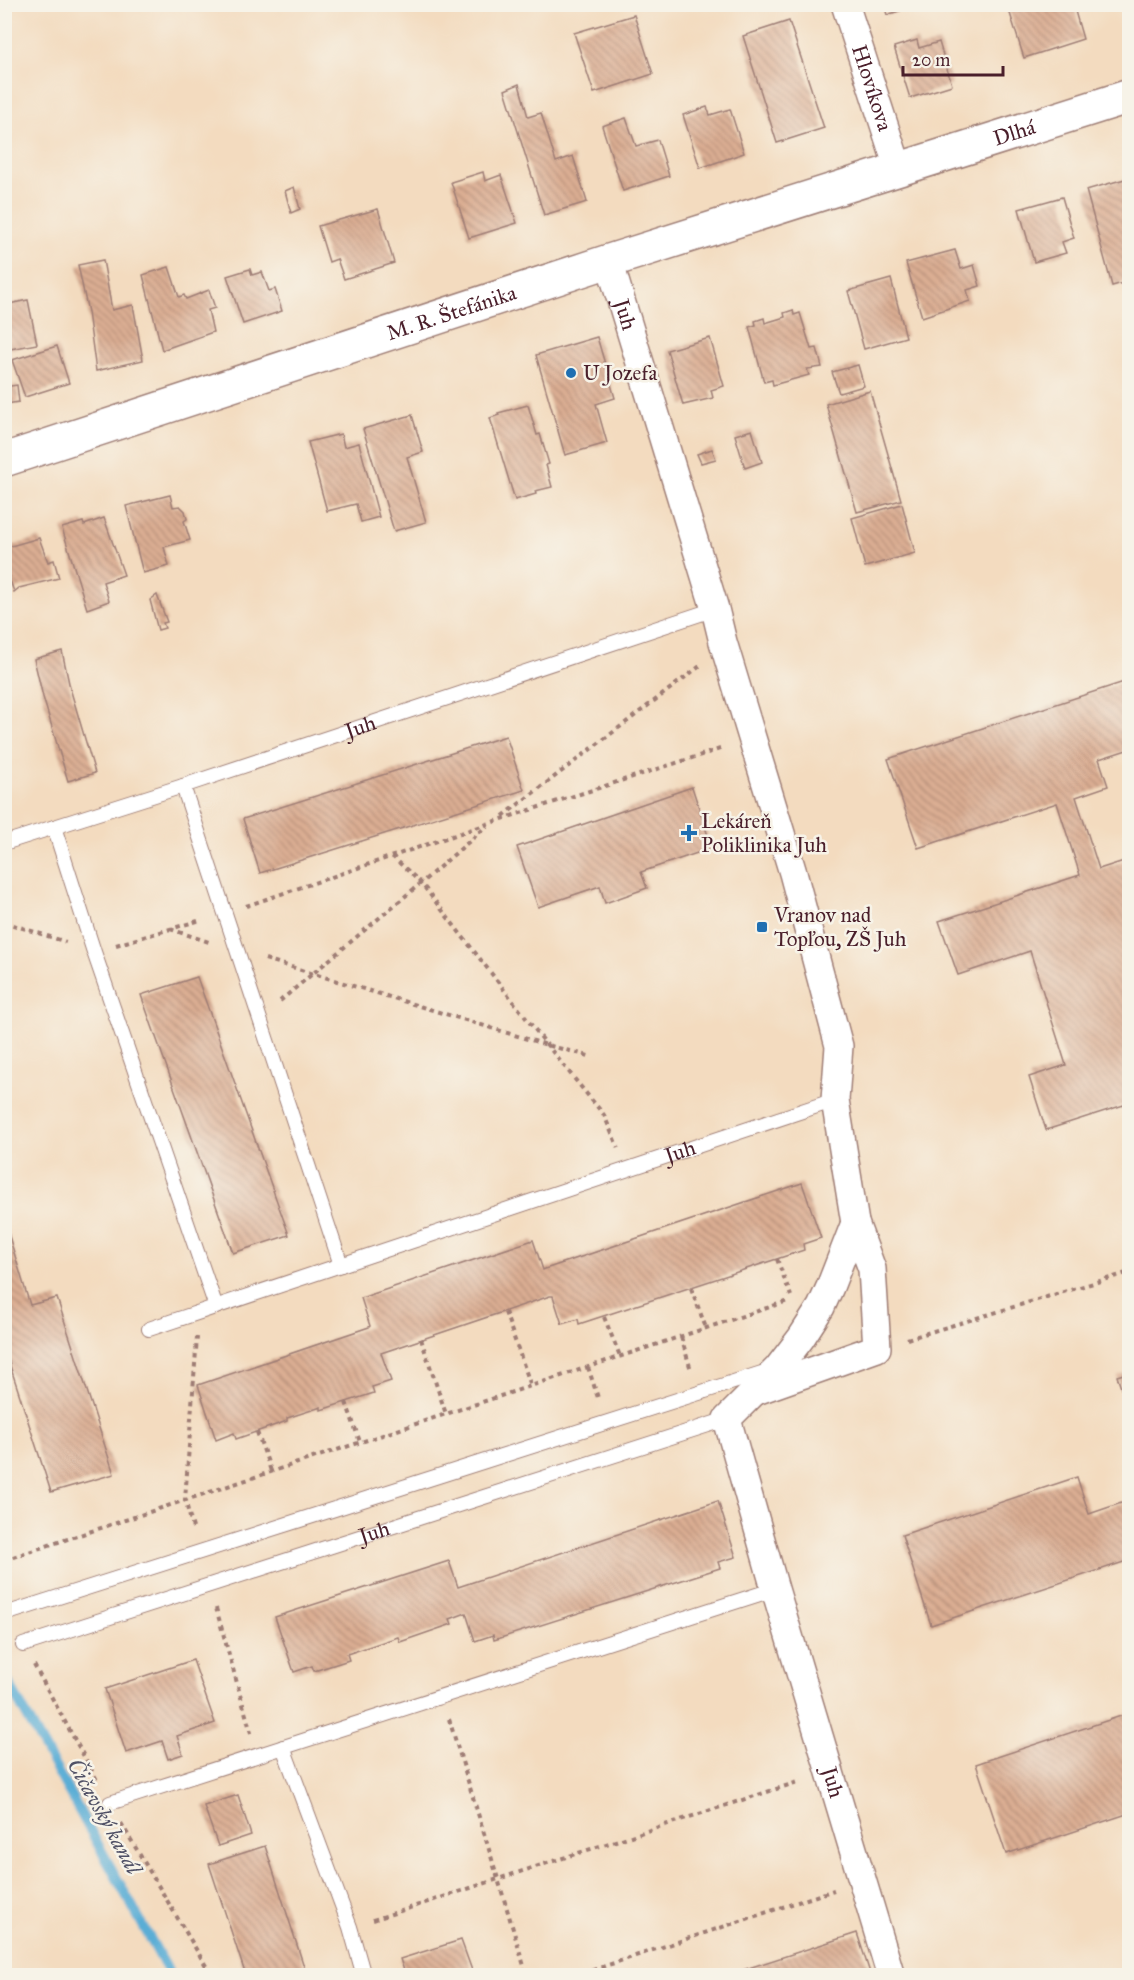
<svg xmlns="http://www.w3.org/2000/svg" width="1134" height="1980" font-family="'IM FELL Great Primer',serif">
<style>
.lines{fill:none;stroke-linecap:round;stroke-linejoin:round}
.stream{stroke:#5aadd5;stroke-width:10}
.building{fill:url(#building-back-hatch)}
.service-casing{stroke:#9e7d75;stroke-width:16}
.minor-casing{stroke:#9e7d75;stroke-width:30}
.tertiary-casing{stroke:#9e7d75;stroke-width:36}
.path{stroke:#9e7d75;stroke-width:4;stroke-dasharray:4.5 4.5;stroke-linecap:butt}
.service{stroke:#fff;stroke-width:14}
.minor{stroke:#fff;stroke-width:27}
.tertiary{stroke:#fff;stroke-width:33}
.poi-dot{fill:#1f6fb2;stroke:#f7f3e8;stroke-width:2}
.labels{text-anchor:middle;stroke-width:5;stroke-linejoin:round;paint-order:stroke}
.street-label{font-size:21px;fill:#4a1f2b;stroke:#f7f3e8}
.poi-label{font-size:21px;fill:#4a1f2b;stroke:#f7f3e8;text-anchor:start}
.water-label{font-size:22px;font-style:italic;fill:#505166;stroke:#f7f3e8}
</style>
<defs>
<pattern id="building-back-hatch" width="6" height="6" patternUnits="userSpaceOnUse" patternTransform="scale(1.5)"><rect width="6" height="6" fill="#dbae93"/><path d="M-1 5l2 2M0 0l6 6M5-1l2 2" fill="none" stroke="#b48d78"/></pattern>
</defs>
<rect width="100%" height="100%" fill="#f7f3e8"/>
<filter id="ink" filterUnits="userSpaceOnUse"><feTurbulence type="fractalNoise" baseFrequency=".0167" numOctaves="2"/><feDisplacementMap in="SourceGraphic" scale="12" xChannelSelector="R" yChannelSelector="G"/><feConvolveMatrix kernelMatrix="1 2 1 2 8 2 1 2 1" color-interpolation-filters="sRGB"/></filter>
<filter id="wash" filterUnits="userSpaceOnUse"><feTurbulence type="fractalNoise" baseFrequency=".008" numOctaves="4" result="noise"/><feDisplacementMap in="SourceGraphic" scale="24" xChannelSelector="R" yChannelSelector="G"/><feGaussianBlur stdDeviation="1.35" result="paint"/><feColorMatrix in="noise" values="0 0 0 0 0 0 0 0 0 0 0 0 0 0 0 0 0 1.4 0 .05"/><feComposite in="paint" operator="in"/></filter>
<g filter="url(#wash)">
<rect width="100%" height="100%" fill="#f3dbbf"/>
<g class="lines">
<!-- stream -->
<polyline class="stream" points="4,1675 171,1976"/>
</g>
<g id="blocks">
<!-- building -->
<g class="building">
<polygon points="884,4 910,4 911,7 887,15"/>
<polygon points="1015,4 1073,4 1083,39 1024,58 1008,7"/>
<polygon points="634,15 653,74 594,93 574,33"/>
<polygon points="789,21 824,128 777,143 743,36"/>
<polygon points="917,40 919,48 939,42 952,85 910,98 894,47"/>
<polygon points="519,84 528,117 541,113 556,162 573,156 587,202 544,215 505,90"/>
<polygon points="707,107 710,115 730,109 744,153 700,168 683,115"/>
<polygon points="626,118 636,146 658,140 669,176 623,191 602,126"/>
<polygon points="483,172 485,181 501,175 517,223 469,238 451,182"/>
<polygon points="1125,179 1130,194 1130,204 1126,204 1130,215 1130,281 1112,286 1086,190"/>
<polygon points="294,187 300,209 291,213 285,191"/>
<polygon points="1062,197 1074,238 1062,242 1066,253 1034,262 1019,209"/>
<polygon points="378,209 394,263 344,279 337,259 329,262 318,226"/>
<polygon points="955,250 961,269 974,265 980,286 967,290 970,301 922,317 906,263"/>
<polygon points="103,260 112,310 133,305 143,360 96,371 88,312 78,265"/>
<polygon points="169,267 179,297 184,295 186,299 209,290 215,308 208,310 213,332 162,350 143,275"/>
<polygon points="250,269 252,275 262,272 269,291 275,289 282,311 243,324 227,276"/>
<polygon points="891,279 906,337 864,349 848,291"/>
<polygon points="28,300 37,344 10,349 4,305"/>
<polygon points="793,310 794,315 800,313 811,349 817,348 822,367 807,369 809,375 773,385 772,380 764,382 749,327 756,325 755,321 764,318 765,323 785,317 784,313"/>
<polygon points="597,337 615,398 596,404 607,443 565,455 536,355"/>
<polygon points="710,338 724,386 711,390 713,398 683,405 667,350"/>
<polygon points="57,346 69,383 25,397 12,360"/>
<polygon points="858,365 864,386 839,393 832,372"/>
<polygon points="17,385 19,402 6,404 4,387"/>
<polygon points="870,391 901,500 857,512 826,404"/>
<polygon points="528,405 537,435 540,434 549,464 546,465 552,487 535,491 536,494 515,500 490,418 499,415 498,413"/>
<polygon points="412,415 423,452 407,457 426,522 394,531 363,429"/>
<polygon points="752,430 762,462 745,468 735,435"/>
<polygon points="341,434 344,447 359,443 379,517 361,522 356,504 327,511 308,442"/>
<polygon points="712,449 716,459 701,463 697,454"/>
<polygon points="170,495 173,507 180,506 185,511 187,519 184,521 190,540 164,547 169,566 143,573 126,506"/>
<polygon points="902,504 915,553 865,567 852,518"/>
<polygon points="104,518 124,575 103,582 109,601 87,609 62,528 83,522 84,525"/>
<polygon points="39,538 48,562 54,560 59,578 19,588 14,592 4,562 4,548"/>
<polygon points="157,595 167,622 163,623 165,628 158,630 150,600"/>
<polygon points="62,651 70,688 95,773 68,781 43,697 34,659"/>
<polygon points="1130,680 1130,749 1099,759 1108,786 1076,797 1099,869 1130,859 1130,1103 1046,1130 1029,1077 1066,1065 1030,951 958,975 939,921 1080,875 1057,803 918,848 888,759"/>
<polygon points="506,736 524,790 260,873 243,819"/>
<polygon points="692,787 712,848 641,872 647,888 605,903 600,886 538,907 517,847"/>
<polygon points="197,977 289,1235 233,1253 141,995"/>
<polygon points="802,1183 821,1238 803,1244 804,1250 579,1324 578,1319 562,1324 553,1296 550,1296 381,1353 391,1381 372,1387 374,1393 321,1410 321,1407 287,1418 287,1421 236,1439 234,1433 216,1440 198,1385 369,1327 370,1326 361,1298 533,1240 543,1270 545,1269"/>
<polygon points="5,1223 30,1305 57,1298 114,1474 51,1492 4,1347"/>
<polygon points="1130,1372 1130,1412 1129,1412 1117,1376"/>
<polygon points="1077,1477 1089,1514 1130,1500 1130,1560 931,1625 902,1535"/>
<polygon points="718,1501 736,1557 718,1562 720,1568 494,1640 493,1635 475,1641 466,1613 450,1619 452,1624 400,1642 398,1637 347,1654 349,1660 314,1671 312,1666 294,1672 275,1617 449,1561 458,1587"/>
<polygon points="193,1660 215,1723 177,1736 183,1754 168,1759 162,1741 126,1753 105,1689"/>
<polygon points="1130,1713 1130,1813 1006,1854 976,1764"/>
<polygon points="238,1795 251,1835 218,1846 204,1806"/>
<polygon points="265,1846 280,1892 307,1976 246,1976 209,1864"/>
<polygon points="857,1933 871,1976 727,1976 727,1975"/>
<polygon points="461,1940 474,1976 406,1976 400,1959"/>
</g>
</g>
</g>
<g filter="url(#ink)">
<use href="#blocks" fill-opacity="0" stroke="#9e7d75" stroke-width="1.5"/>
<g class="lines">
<defs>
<g id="service">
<polyline points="183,786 341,1265"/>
<polyline points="54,827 94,952 216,1307"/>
<path id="s1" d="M 4,843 L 183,786 L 715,609"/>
<path id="s2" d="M 149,1329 L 835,1100"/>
<polyline points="5,1614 768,1371"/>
<path id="s3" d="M 23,1645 L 727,1419"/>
<polyline points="283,1747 350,1927 364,1976"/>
<polyline points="110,1803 775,1589"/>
</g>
<g id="minor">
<path id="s4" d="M 845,4 L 899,171"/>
<path id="s5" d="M 609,261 L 715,609 L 723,642 L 793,873 L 839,1046 L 835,1100 L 855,1223 L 872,1269 L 877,1348 L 753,1392"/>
<path id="s6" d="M 855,1223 L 830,1287 L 821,1307 L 801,1338 L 778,1368 L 727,1419 L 775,1589 L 891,1976"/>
</g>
<g id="tertiary">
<path id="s7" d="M 4,460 L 609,261 L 1130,96"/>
</g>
</defs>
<!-- service casing -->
<use href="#service" class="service-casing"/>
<!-- minor casing -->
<use href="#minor" class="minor-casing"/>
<!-- tertiary casing -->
<use href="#tertiary" class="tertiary-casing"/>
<!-- path -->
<g class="path">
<polyline points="503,816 700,666"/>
<polyline points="392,856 421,883 547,1045 604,1115 618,1148"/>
<polyline points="246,906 499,820 723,748"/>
<polyline points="4,922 66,942"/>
<polyline points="170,929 209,942"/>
<polyline points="116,945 201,920"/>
<polyline points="265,959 547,1045 589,1056"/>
<polyline points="280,1001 421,883 487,826"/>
<polyline points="777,1259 791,1296"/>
<polyline points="691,1288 706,1328"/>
<polyline points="505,1312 531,1386"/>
<polyline points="604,1317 620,1356"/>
<polyline points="681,1337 691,1370"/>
<polyline points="421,1339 446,1414"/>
<polyline points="907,1339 1130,1272"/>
<polyline points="588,1367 599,1401"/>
<polyline points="346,1402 360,1442"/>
<polyline points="257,1432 271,1471"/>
<polyline points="193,1528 185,1500 197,1337"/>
<polyline points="4,1560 788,1301"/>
<polyline points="216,1608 251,1733"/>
<polyline points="34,1665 98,1782"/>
<polyline points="449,1719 498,1879 801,1781"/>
<polyline points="121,1823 212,1976"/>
<polyline points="373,1920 498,1879 527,1976"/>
<polyline points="575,1976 834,1890"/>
<polyline points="1122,1976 1130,1973"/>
</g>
<!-- service -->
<use href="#service" class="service"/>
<!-- minor -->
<use href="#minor" class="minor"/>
<!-- tertiary -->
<use href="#tertiary" class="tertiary"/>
</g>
</g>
<!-- markers -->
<g class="poi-dot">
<circle cx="571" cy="373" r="6"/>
<path d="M686 824h6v6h6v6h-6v6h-6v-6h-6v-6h6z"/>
<rect x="756" y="921" width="12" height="12" rx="3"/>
</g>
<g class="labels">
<!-- street labels -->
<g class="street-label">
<text dy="7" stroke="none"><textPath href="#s4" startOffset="88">Hlovíkova</textPath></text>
<text dy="7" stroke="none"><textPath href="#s7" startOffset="1062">Dlhá</textPath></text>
<text dy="7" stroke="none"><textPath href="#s7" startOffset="471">M. R. Štefánika</textPath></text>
<text dy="7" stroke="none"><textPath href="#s5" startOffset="56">Juh</textPath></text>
<text dy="7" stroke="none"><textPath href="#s1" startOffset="375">Juh</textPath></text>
<text dy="7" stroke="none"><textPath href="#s2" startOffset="560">Juh</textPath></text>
<text dy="7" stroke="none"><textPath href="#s3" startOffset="369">Juh</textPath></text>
<text dy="7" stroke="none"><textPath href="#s6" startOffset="616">Juh</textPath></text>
</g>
<!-- poi labels -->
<g class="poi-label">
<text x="583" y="380">U Jozefa</text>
<text x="701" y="828">Lekáreň<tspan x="701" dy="24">Poliklinika Juh</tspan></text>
<text x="774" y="922">Vranov nad<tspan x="774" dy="24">Topľou, ZŠ Juh</tspan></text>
</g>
<!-- water labels -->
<g class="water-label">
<text transform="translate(105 1816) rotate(61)" y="8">Čičavský kanál</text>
</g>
</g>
<!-- margin -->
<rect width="1134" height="1980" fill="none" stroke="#f7f3e8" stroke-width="24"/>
<!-- scale -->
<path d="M903 66v9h100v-9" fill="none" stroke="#4a1f2b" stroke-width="3"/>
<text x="912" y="66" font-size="18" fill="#4a1f2b" stroke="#f7f3e8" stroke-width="4.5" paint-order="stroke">20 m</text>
</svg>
